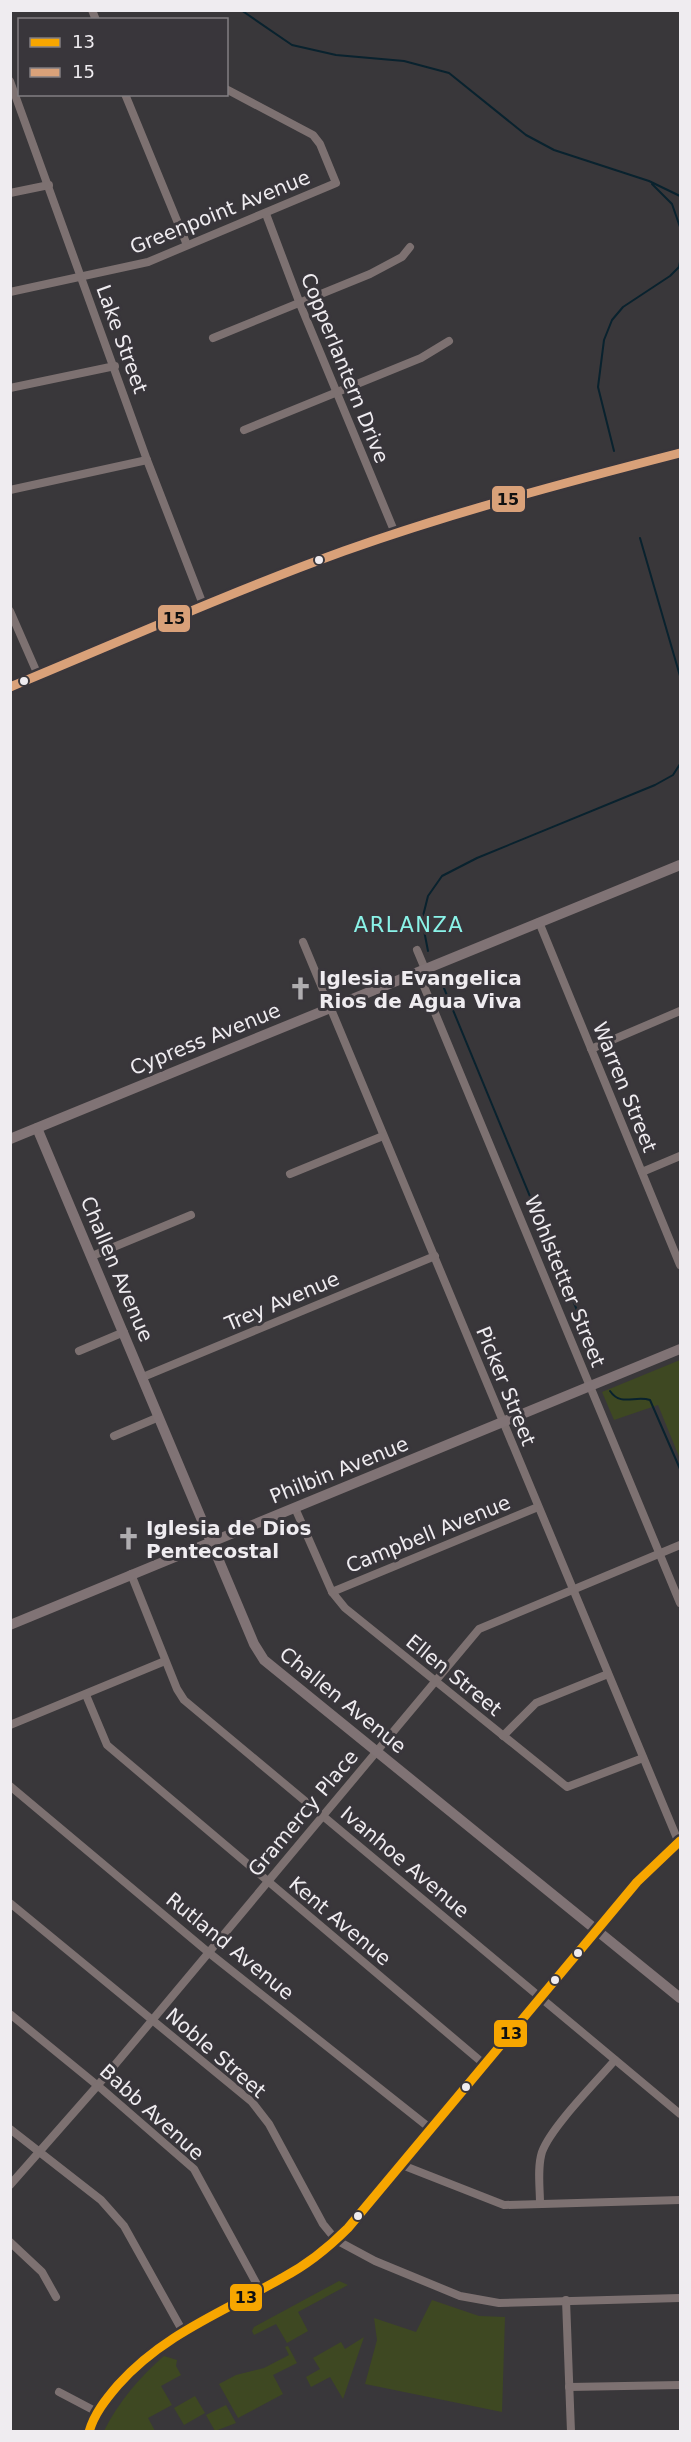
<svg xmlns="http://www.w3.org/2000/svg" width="691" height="2442" font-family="'DejaVu Sans',sans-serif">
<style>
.green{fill:#3e4822}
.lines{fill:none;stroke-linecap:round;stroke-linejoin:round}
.stream{stroke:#09222e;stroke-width:2}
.street{stroke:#7d7171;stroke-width:8}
.secondary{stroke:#807375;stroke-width:10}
.primary{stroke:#7b7273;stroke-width:12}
.bus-1-casing{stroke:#39363b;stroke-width:14}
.bus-2-casing{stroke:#39363b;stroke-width:14}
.bus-1{stroke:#f7a600;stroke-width:9}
.bus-2{stroke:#d9a179;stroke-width:9}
.bus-dot{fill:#efecf0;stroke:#39363b;stroke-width:2}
.labels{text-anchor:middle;stroke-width:6;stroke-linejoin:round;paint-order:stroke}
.street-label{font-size:20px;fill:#efecf0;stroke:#39363b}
.poi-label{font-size:20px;font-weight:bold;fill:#efecf0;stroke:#39363b;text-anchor:start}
.neighbourhood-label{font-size:21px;letter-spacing:1.5px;fill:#8af3e8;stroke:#39363b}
.line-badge{stroke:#39363b;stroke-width:2}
.pale-badge-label{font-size:16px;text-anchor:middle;font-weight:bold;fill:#111}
</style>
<rect width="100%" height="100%" fill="#39373a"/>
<!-- green -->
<g class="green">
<polygon points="680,1360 680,1459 658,1405 614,1420 602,1392"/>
<polygon points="339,2281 348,2285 298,2312 308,2331 287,2343 276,2324 254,2335 252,2331 254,2327"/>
<polygon points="432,2300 479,2316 505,2317 502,2412 365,2384 377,2340 374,2318 416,2332"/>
<polygon points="364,2337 343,2399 330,2377 311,2387 306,2377 320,2369 313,2358 341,2342 345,2349"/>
<polygon points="288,2346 297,2363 273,2375 283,2394 238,2418 219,2384 236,2375 264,2368 289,2355 285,2347"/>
<path d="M 164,2356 L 177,2360 L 176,2366 L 181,2375 L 161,2386 L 172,2405 L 148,2418 L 155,2431 L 104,2431 C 119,2401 139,2378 164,2356 Z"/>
<polygon points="195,2396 205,2413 184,2425 174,2408"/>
<polygon points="226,2405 236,2423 215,2431 206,2415"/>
</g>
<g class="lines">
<!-- stream -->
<g class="stream">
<polyline points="241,10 292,45 336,55 404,61 449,73 526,135 554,150 649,181 680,196"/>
<polyline points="652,184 672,204 680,227"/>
<polyline points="614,451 598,387 604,340 612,320 623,307 670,276 679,267 680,262"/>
<polyline points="640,538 680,676"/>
<polyline points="428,951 422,920 428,896 442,876 477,858 655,785 673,775 680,764"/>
<polyline points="441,981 600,1366"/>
<path d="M 610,1391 C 621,1407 635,1395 650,1400 L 680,1469"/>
</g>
<!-- street -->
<g class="street">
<polyline points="92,10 96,20"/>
<polyline points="10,81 147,460 204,607"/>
<polyline points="125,94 187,245"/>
<polyline points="10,193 49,185"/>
<polyline points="266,214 300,304 395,533"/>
<polyline points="10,292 148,262 336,183 320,144 313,135 226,89"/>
<polyline points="213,338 370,274 402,257 410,247"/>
<polyline points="10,388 115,366"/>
<polyline points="244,430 421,358 449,341"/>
<polyline points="10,490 147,460"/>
<polyline points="10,611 38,675"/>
<polyline points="539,922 680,1265"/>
<polyline points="303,942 679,1843"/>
<polyline points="417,950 425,969"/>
<polyline points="418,972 680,1603"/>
<polyline points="591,1049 680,1011"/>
<polyline points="642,1172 680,1156"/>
<polyline points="290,1174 383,1136"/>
<polyline points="92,1256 191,1215"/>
<polyline points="79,1351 124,1332"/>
<polyline points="143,1377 435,1256"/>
<polyline points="114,1436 159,1417"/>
<polyline points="295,1508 332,1592 345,1608 567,1787 643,1758"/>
<polyline points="131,1574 177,1689 184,1700 680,2114"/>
<polyline points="332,1592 538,1507"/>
<polyline points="86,1695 107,1745 484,2064"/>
<polyline points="10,1725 165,1661"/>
<polyline points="503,1736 536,1703 608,1674"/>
<polyline points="10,1786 208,1952 431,2129"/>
<polyline points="10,1903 252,2102 269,2124 323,2224 336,2240 375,2261 460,2296 499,2303 680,2298"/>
<polyline points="10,2014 103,2090 194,2169 260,2290"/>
<polyline points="10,2129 101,2200 124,2226 182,2330"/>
<polyline points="402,2165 504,2205 680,2200"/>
<polyline points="10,2185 98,2085 479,1629 680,1545"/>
<path d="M 540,2204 C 540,2187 537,2168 542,2152 C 551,2127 596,2082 615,2060"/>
<polyline points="10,2242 42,2272 56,2297"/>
<polyline points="566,2300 571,2432"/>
<polyline points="569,2387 680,2385"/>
<polyline points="59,2392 97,2412"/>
</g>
<!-- secondary -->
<g class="secondary">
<polyline points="37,1128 254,1644 264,1660 680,1998"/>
<polyline points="10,1139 680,865"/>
<polyline points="10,1625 680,1349"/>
<path d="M 89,2432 C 93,2416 102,2405 112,2392 C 161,2326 243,2307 309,2262 C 328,2248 344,2233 360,2216 L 637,1882 L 655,1863 L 680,1841"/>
</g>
<!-- primary -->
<path class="primary" d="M 10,687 C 121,641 231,592 344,551 C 454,512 568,482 680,453"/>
<defs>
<path id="bus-1" d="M 89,2432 C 94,2414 106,2399 118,2385 C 163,2334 225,2311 282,2278 C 307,2265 328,2248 348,2228 L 637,1882 L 680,1841"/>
<path id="bus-2" d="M 10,687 C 121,641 231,592 344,551 C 454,512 567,482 680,453"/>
</defs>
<!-- bus-1 casing -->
<use href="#bus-1" class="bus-1-casing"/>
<!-- bus-2 casing -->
<use href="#bus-2" class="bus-2-casing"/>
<!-- bus-1 -->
<use href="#bus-1" class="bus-1"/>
<!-- bus-2 -->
<use href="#bus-2" class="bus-2"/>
</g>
<!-- icons -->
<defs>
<symbol id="church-bare" viewBox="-9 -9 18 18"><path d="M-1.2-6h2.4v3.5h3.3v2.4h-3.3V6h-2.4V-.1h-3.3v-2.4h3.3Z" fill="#afadb0" stroke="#39363b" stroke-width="2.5" paint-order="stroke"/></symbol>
</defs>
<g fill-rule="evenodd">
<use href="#church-bare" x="284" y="972" width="33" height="33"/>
<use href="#church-bare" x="112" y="1522" width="33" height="33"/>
</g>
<!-- markers -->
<g class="bus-dot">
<circle cx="319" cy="560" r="5"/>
<circle cx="24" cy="681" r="5"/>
<circle cx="578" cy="1953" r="5"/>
<circle cx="555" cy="1980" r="5"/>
<circle cx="466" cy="2087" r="5"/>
<circle cx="358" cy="2216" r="5"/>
</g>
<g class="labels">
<!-- street labels -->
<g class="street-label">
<text transform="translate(220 212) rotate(-22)" y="7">Greenpoint Avenue</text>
<text transform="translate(122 339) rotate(70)" y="7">Lake Street</text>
<text transform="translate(345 368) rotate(68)" y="7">Copperlantern Drive</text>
<text transform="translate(205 1039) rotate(-22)" y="7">Cypress Avenue</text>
<text transform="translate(625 1087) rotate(68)" y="7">Warren Street</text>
<text transform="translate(117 1269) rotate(67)" y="7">Challen Avenue</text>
<text transform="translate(565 1281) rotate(68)" y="7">Wohlstetter Street</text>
<text transform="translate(282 1301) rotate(-23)" y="7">Trey Avenue</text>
<text transform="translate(506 1386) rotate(68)" y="7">Picker Street</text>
<text transform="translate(339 1470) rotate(-22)" y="7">Philbin Avenue</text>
<text transform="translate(428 1534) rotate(-22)" y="7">Campbell Avenue</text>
<text transform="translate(454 1675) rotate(39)" y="7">Ellen Street</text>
<text transform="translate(343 1700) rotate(39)" y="7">Challen Avenue</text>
<text transform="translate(303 1813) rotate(-50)" y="7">Gramercy Place</text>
<text transform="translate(405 1862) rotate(40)" y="7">Ivanhoe Avenue</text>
<text transform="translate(340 1921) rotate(40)" y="7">Kent Avenue</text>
<text transform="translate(230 1946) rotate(39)" y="7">Rutland Avenue</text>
<text transform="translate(216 2053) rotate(41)" y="7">Noble Street</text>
<text transform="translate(152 2112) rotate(42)" y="7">Babb Avenue</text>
</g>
<!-- poi labels -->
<g class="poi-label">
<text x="319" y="985">Iglesia Evangelica<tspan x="319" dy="23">Rios de Agua Viva</tspan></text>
<text x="146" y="1535">Iglesia de Dios<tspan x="146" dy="23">Pentecostal</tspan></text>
</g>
<!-- neighbourhood labels -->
<g class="neighbourhood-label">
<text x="409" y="932">ARLANZA</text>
</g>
</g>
<g class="line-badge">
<rect x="491" y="485" width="35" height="28" rx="6" fill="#d9a179"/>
<rect x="157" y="604" width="34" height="29" rx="6" fill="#d9a179"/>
<rect x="493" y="2019" width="35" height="29" rx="6" fill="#f7a600"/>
<rect x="229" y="2283" width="34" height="29" rx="6" fill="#f7a600"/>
</g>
<g class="pale-badge-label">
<text x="508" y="505">15</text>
<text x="174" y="624">15</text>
<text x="511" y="2039">13</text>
<text x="246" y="2303">13</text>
</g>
<!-- border -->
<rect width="691" height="2442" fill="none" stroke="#efecf0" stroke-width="24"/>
<!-- legend -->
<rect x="18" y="18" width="210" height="78" fill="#39363b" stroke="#827f83" stroke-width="1.5"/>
<rect x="30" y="38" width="30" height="9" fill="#f7a600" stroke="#827f83" stroke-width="1.5"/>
<text x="72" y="48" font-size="18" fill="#efecf0">13</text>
<rect x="30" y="68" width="30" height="9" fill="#d9a179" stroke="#827f83" stroke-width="1.5"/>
<text x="72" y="78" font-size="18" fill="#efecf0">15</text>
</svg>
